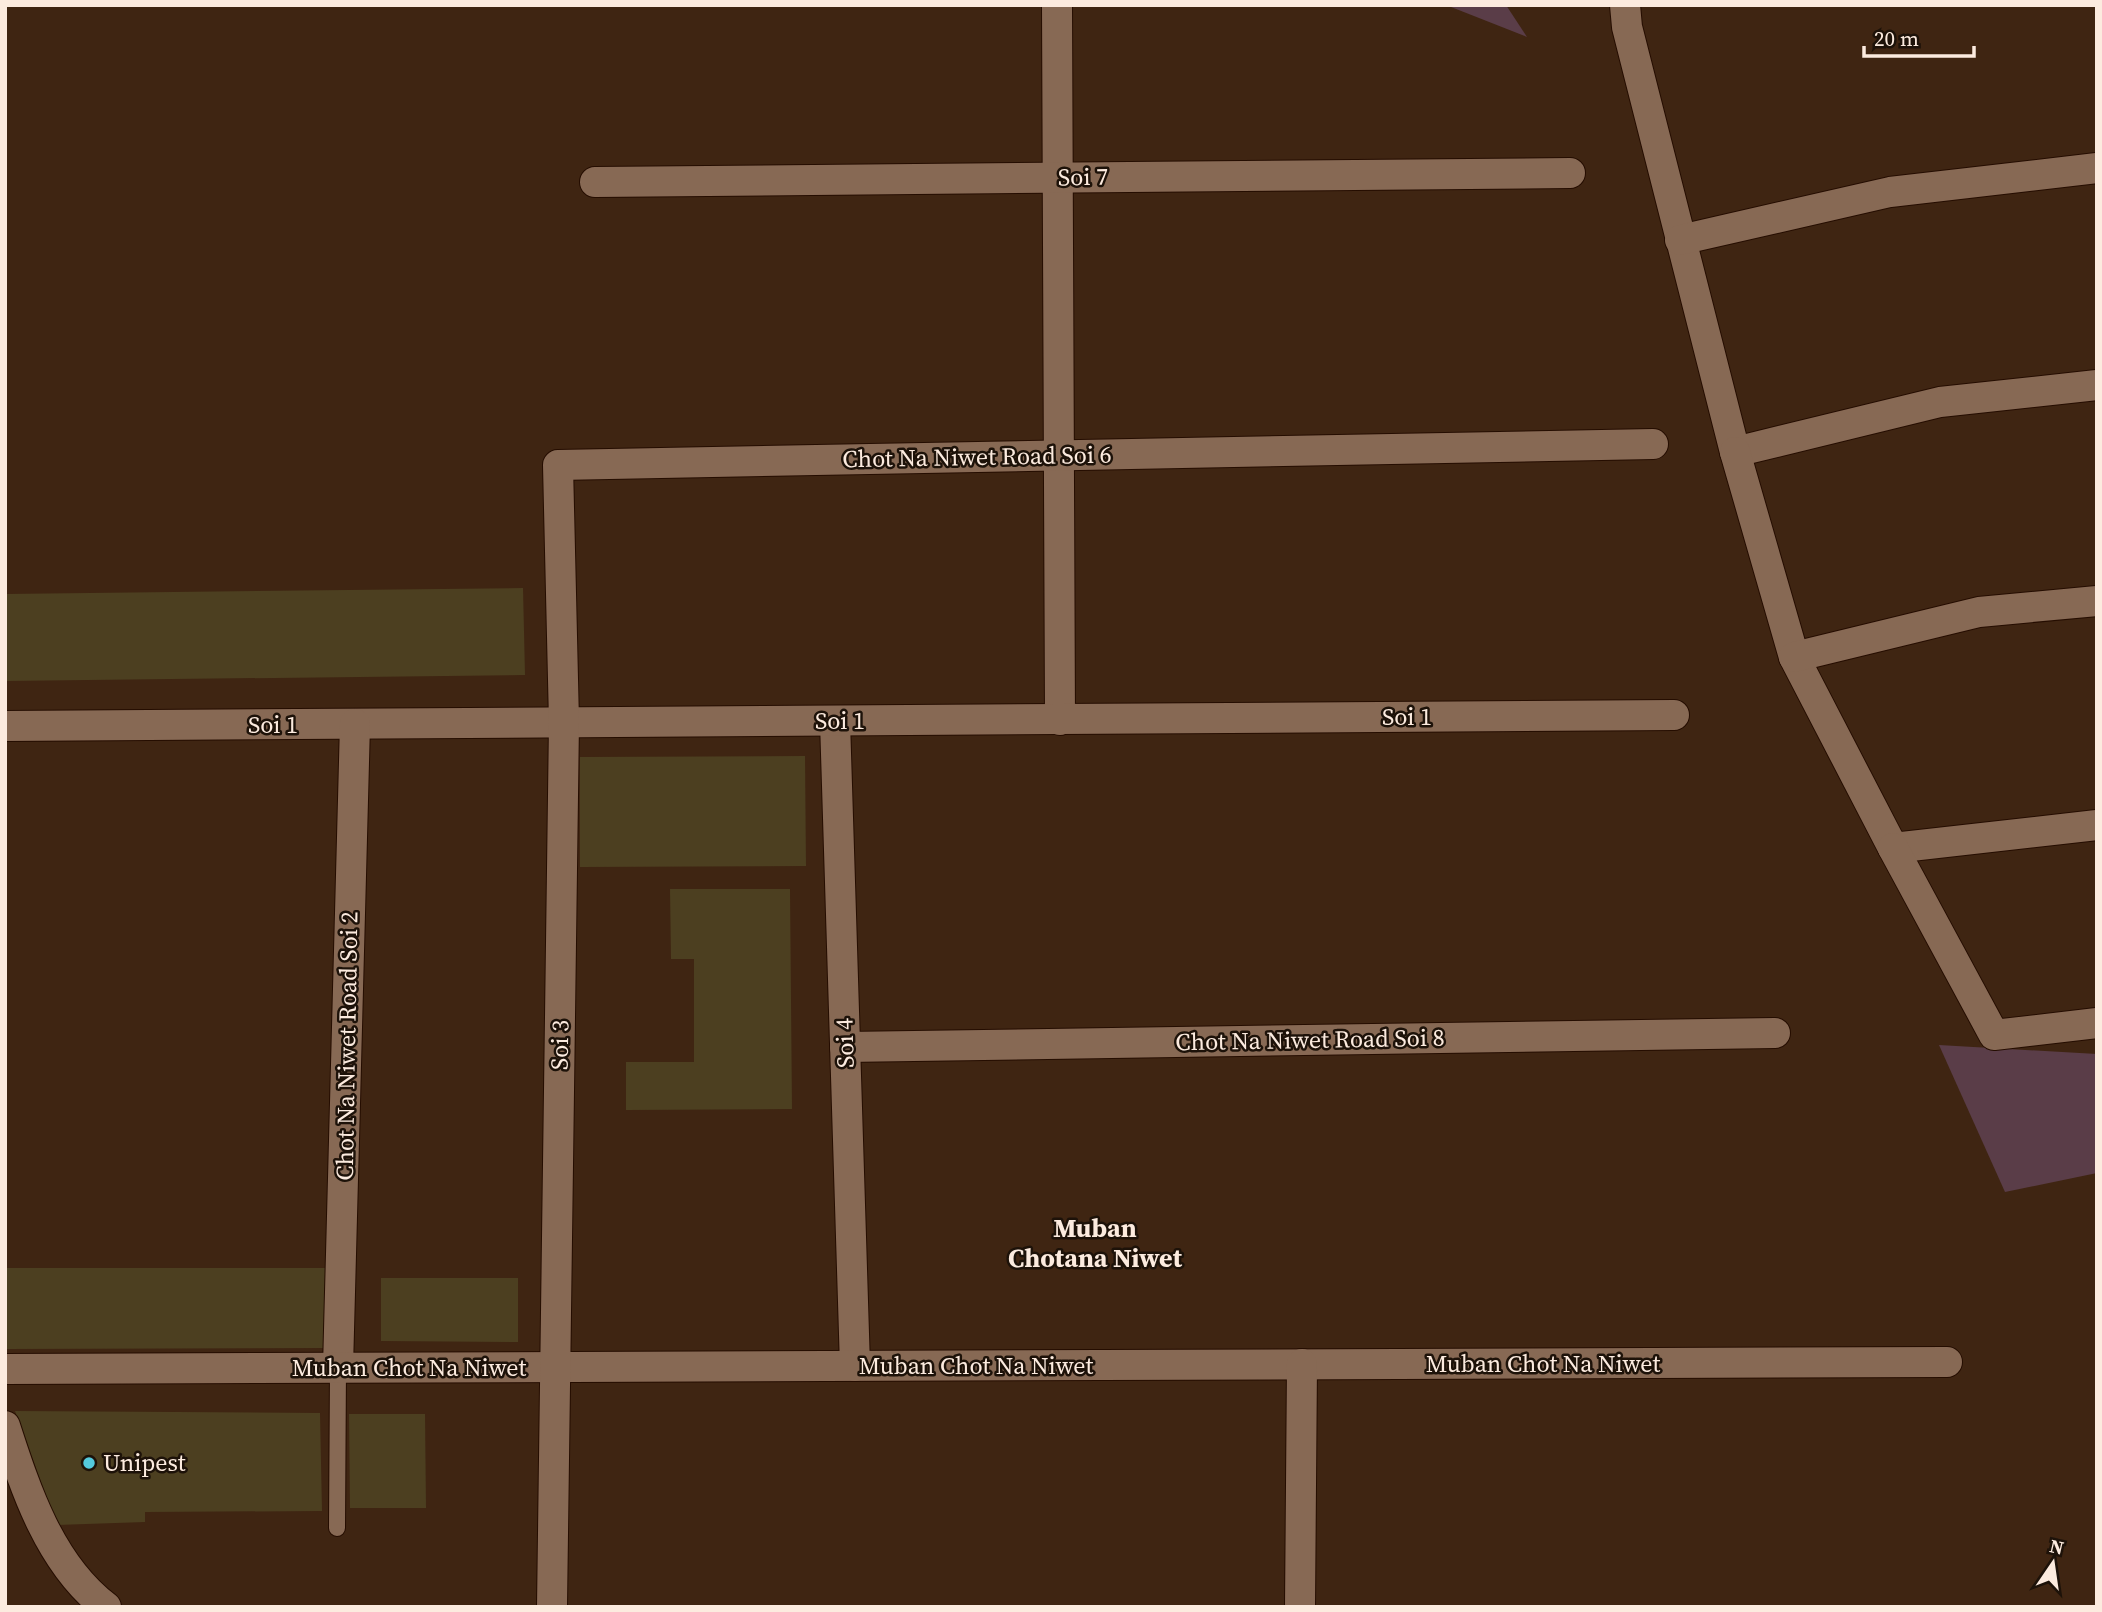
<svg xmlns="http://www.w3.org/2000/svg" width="2102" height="1612" font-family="'Source Serif 4',serif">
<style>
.green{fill:#5a3d48}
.building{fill:#4c3f20}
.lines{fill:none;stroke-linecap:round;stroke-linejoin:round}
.lane-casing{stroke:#250d00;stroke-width:18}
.street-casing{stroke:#250d00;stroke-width:32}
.lane{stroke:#876954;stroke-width:16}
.street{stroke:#876954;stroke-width:30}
.poi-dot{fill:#54cadd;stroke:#1d1209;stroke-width:2.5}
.labels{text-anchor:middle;stroke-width:5;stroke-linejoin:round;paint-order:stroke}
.street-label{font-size:24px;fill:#fcebdf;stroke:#1d1209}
.poi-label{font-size:24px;fill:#fcebdf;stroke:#1d1209;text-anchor:start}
.neighbourhood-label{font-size:26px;font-weight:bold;fill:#fcebdf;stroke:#1d1209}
</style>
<rect width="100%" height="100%" fill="#3f2512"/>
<!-- green -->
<g class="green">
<polygon points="1446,5 1506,5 1527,37"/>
<polygon points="1939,1045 2097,1054 2097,1173 2005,1192"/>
</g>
<!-- building -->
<g class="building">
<polygon points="523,588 525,675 5,681 5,594"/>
<polygon points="805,756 806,866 580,867 580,757"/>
<polygon points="670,889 790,889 792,1109 626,1110 626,1062 694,1062 694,959 671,959"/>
<polygon points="5,1268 329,1268 330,1348 5,1349"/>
<polygon points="381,1278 518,1278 518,1342 381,1341"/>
<polygon points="15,1411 320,1413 322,1511 145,1512 145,1522 57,1525"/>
<polygon points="349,1414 425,1414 426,1508 350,1508"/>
</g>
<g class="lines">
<defs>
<polyline id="lane" points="337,1528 338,1368"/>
<g id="street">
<polyline points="1057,5 1060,720"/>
<polyline points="1625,5 1627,27 1735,452 1940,402 2097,385"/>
<polyline points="595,182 1570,173"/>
<polyline points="1680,240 1890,192 2097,168"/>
<polyline points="1735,452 1794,657 1893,848 2097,825"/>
<polyline points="1794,657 1979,612 2097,601"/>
<polyline points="835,721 855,1366"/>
<polyline points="5,726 1674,715"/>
<polyline points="1893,848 1994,1035 2097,1023"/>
<polyline points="845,1047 1775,1033"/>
<polyline points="338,1368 355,724"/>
<polyline points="5,1369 1947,1362"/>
<path d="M 5,1426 C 26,1491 50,1564 106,1607"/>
<polyline points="552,1607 564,722 558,465 1653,444"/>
<polyline points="1300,1607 1302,1364"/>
</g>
</defs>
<!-- lane casing -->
<use href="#lane" class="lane-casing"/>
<!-- street casing -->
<use href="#street" class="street-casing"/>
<!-- lane -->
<use href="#lane" class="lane"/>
<!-- street -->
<use href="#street" class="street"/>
</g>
<!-- markers -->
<circle class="poi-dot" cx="89" cy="1463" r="7"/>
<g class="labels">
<!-- street labels -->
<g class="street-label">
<text transform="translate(1083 177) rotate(-1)" y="8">Soi 7</text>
<text transform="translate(977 457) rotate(-1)" y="8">Chot Na Niwet Road Soi 6</text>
<text x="1407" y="725">Soi 1</text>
<text x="840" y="729">Soi 1</text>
<text x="273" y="733">Soi 1</text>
<text transform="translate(1310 1040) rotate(-1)" y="8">Chot Na Niwet Road Soi 8</text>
<text transform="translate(845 1043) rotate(-92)" y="8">Soi 4</text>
<text transform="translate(560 1045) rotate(-89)" y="8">Soi 3</text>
<text transform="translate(347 1046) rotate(-89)" y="8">Chot Na Niwet Road Soi 2</text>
<text x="1543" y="1372">Muban Chot Na Niwet</text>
<text x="976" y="1374">Muban Chot Na Niwet</text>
<text x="409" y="1376">Muban Chot Na Niwet</text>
</g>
<!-- poi labels -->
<g class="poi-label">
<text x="103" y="1471">Unipest</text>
</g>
<!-- neighbourhood labels -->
<g class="neighbourhood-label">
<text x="1095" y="1237">Muban<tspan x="1095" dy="30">Chotana Niwet</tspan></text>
</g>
</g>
<!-- border -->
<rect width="2102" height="1612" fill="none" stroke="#fcebdf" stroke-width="14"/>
<!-- north arrow -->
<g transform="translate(2053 1563) rotate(13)" stroke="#1d1209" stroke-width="5" paint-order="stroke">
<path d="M0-5L12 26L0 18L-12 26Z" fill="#fcebdf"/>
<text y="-10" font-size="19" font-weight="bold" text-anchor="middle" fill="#fcebdf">N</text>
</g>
<!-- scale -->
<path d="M1864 46v10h110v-10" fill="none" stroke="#fcebdf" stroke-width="3.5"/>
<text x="1874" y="46" font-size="21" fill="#fcebdf" stroke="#1d1209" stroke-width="5" paint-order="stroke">20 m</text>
</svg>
